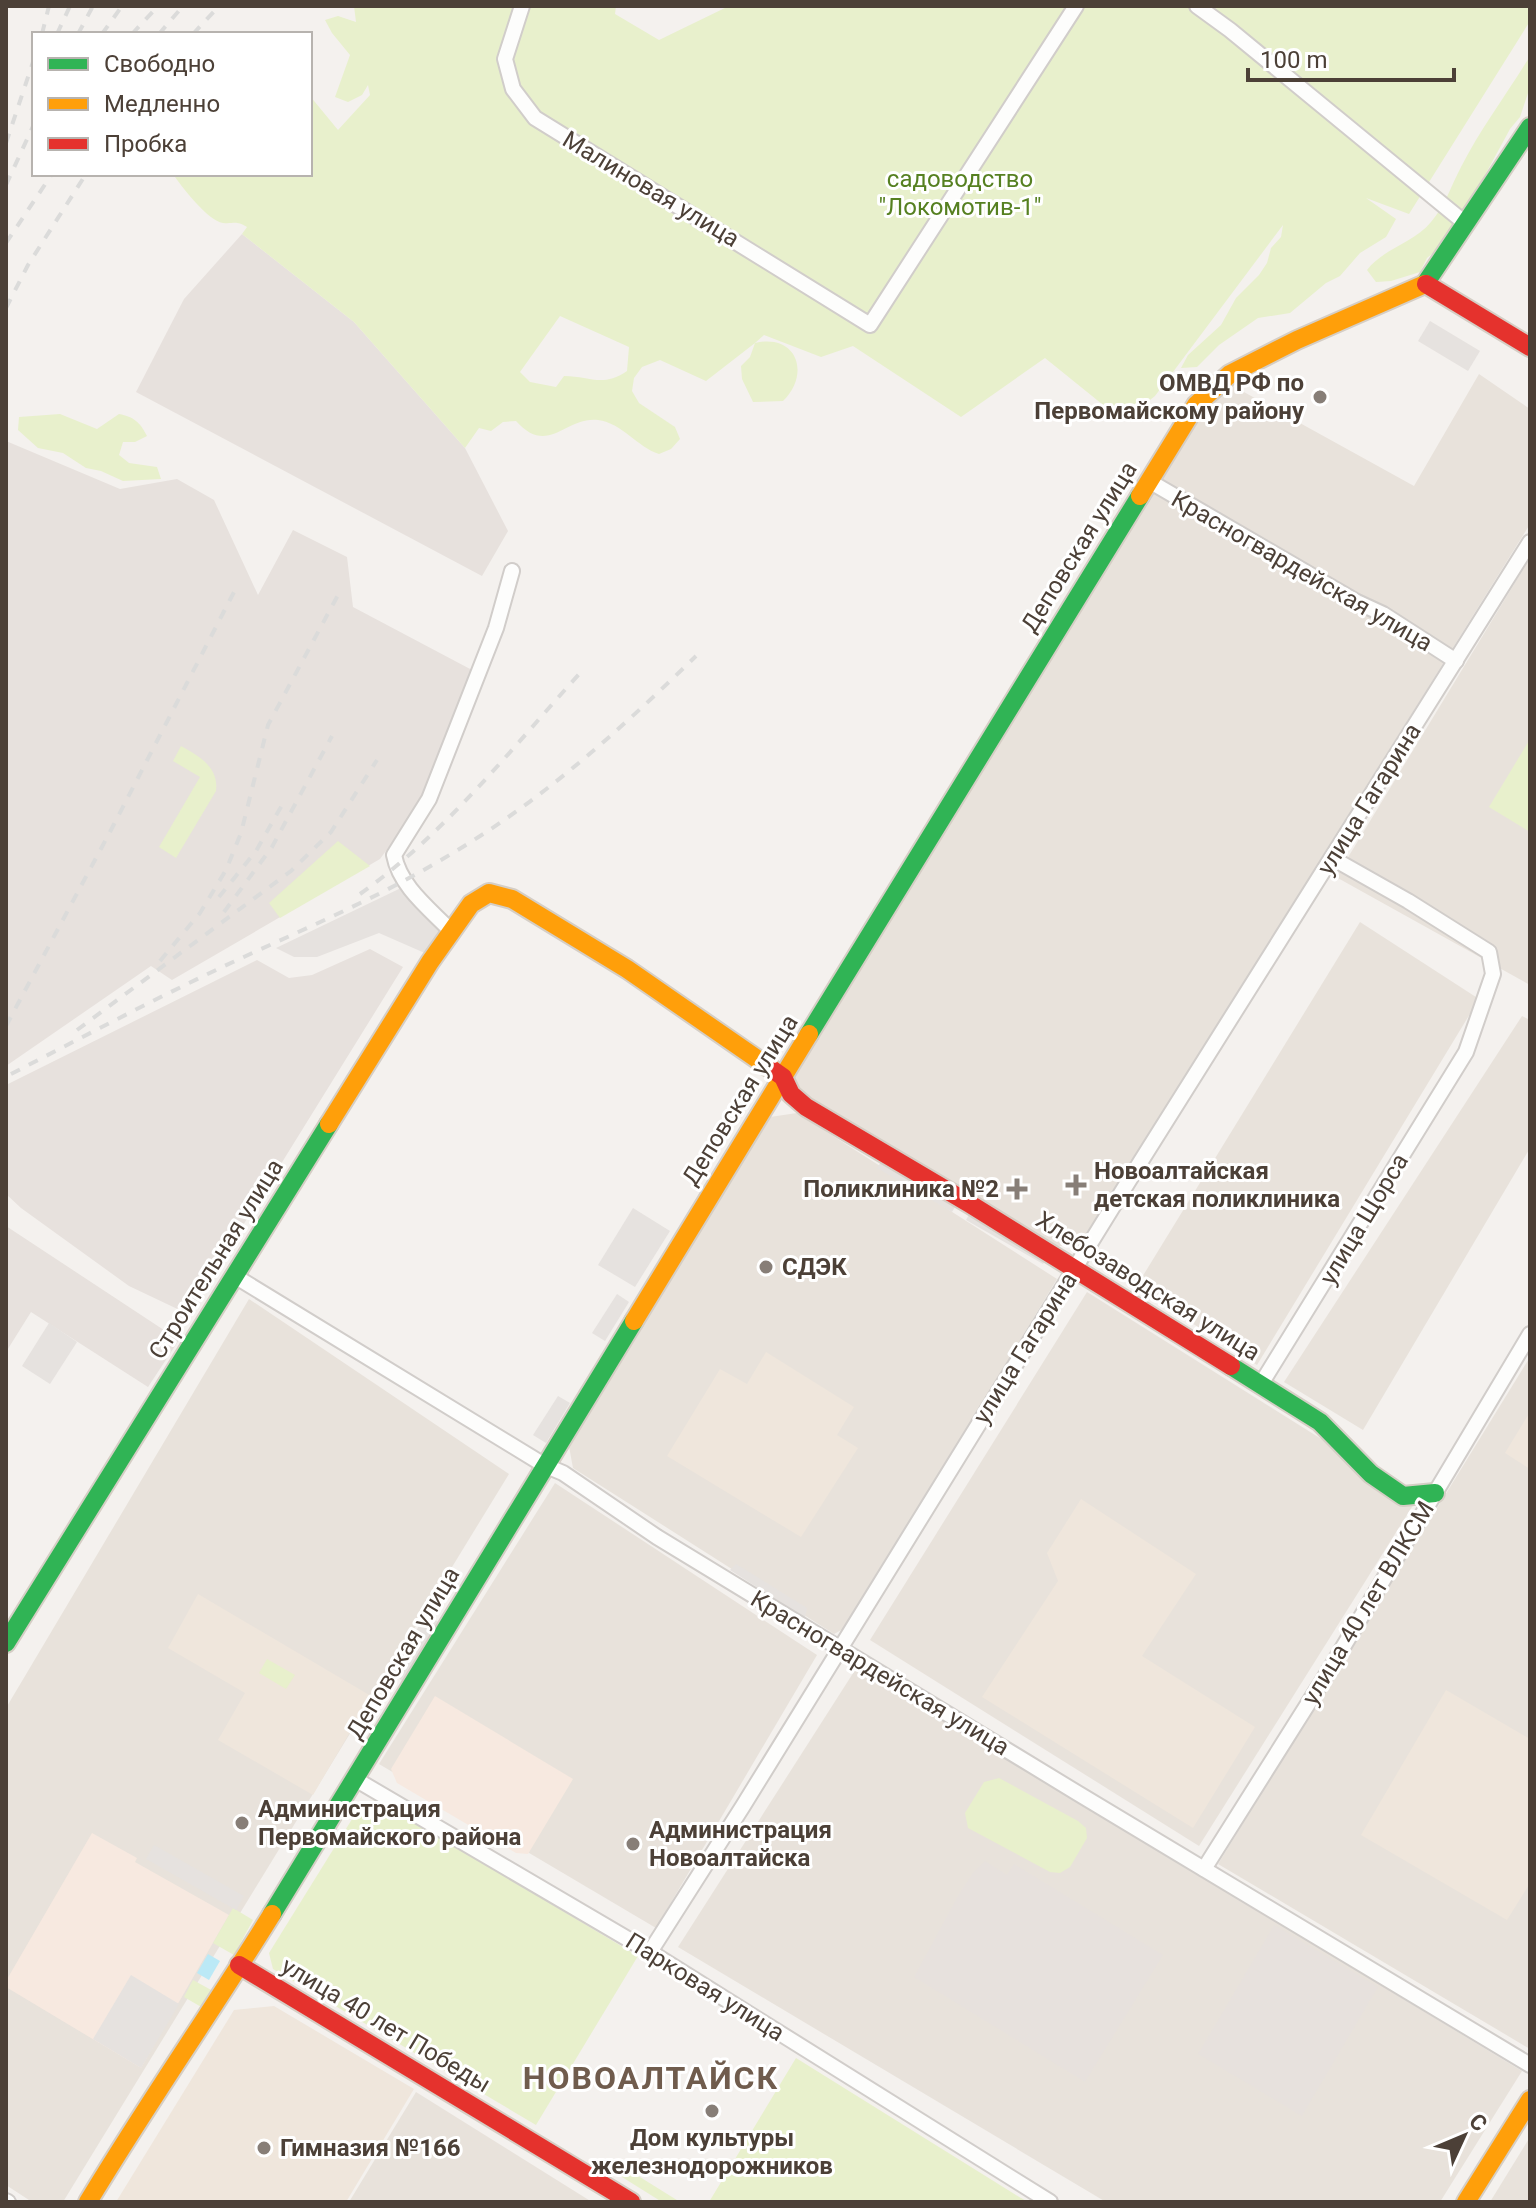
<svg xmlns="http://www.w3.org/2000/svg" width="1536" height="2208" font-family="Roboto,sans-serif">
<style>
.residential{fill:#e8e2db}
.commercial{fill:#f7e9e0}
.industrial{fill:#e7e1dd}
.education{fill:#efe6dc}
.green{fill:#e8f0cc;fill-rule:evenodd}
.parking{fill:#e6e2df}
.water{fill:#bbe9f6}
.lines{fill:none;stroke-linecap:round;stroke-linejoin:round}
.street-casing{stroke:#d1cdca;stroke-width:18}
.fast-casing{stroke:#d5cec5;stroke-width:22}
.slow-casing{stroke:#d5cec5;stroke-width:22}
.jam-casing{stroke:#d5cec5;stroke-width:22}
.street{stroke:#fdfdfc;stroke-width:14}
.fast{stroke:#30b455;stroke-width:18}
.slow{stroke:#ff9f0a;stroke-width:18}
.jam{stroke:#e5322d;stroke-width:18}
.rail{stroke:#dbdbda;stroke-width:4;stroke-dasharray:10 10;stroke-linecap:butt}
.poi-dot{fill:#877e77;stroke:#fff;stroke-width:3}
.labels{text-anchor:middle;stroke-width:6;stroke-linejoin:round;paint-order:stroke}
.park-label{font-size:24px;fill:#568021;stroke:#fff}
.street-label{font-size:24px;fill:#4c4037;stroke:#fff}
.poi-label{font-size:24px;font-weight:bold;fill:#4c4037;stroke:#fff;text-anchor:start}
.district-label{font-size:32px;font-weight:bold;letter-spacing:2px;fill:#705c4d;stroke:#fff}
</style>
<rect width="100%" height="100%" fill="#f4f1ee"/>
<!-- residential -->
<g class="residential">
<polygon points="1479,374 1530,409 1530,524 1082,1243 1054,1247 800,1097 792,1081 937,839 1212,397 1233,386 1414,486"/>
<polygon points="1530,558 1530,985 1336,877"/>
<polygon points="1360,922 1479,999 1257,1365 1136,1287"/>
<polygon points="1522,1016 1530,1020 1530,1148 1363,1430 1284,1382"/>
<polygon points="797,1113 1057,1279 847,1627 834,1634 573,1468 568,1441 770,1117"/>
<polygon points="1087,1292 1417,1499 1199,1846 870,1640"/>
<polygon points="249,1299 509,1474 63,2202 32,2202 6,2185 6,1708"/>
<polygon points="1530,1357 1530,2049 1218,1864"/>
<polygon points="555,1483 817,1655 656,1928 379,1764"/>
<polygon points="857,1667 1522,2071 1440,2202 1106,2202 678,1947"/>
<polygon points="416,2092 592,2202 349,2202"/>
<polygon points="1530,2137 1530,2202 1490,2202"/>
</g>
<!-- commercial -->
<g class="commercial">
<polygon points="435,1696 573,1779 528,1854 516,1853 397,1783 391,1769"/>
<polygon points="92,1833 137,1858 135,1862 229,1915 141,2068 6,1987 6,1981"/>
</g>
<!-- industrial -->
<g class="industrial">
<polygon points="242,234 354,322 465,448 508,531 482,576 136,392 184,299"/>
<polygon points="6,441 120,489 177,479 214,500 258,595 293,530 347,557 353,607 472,670 421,803 380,859 172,980 151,966 6,1066"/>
<polygon points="370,949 403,967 188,1314 129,1286 21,1208 6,1194 6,1085 257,960 289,978 312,975"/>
<polygon points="6,1226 179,1340 148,1387 31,1312 6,1352"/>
<polygon points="985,1861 1007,1875 1014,1864 1163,1955 1085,2082 914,1977 958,1896 972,1874"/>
<polygon points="1274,1925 1378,1987 1302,2116 1198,2054"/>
</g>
<!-- education -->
<g class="education">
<polygon points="766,1352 854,1407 837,1435 858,1448 801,1537 667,1456 720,1369 747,1384"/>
<polygon points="1530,1412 1530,1469 1505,1453"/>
<polygon points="1081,1499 1196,1574 1142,1656 1255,1727 1193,1828 982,1697 1058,1581 1047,1553"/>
<polygon points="198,1594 371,1696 313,1795 218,1740 245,1693 168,1648"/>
<polygon points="1446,1690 1530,1739 1530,1883 1507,1920 1361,1835"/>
<polygon points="274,2006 414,2089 346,2202 116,2202 234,2010"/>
</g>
<!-- green -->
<g class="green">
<path d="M 354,6 L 616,6 L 615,14 L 659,40 L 729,6 L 1530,6 L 1530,21 L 1409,214 L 1366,198 L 1396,219 L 1386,237 L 1360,253 L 1340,276 L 1326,283 L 1290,313 L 1258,318 L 1219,345 L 1197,367 L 1181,368 L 1188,355 L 1221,325 L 1236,298 L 1259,275 L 1267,263 L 1271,248 L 1281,237 L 1283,225 L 1155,396 L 1123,421 L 1045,358 L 961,417 L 853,346 L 821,357 L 764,335 L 755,343 C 797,333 811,374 783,401 L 753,402 L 742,379 L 741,366 L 750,357 L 755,343 L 706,381 L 660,360 L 642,367 L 634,378 L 632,391 L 639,403 L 675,427 L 680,439 L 671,449 L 659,454 C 637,447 622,423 598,420 C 566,416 548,457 516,421 L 503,422 L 491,431 L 479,428 L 465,448 L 354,322 L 242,234 L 247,227 C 235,220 235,224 223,223 C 208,221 181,186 173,174 L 310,174 L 310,96 L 338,130 L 370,95 L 368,85 L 362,95 L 348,102 L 335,97 L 350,55 L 332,33 L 325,20 L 338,16 L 356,22 ZM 560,316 L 629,347 L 627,371 C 602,388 590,376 564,376 L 556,387 L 530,382 L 520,372 Z"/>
<path d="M 1530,56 L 1530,87 L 1520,117 L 1510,129 L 1479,186 L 1438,249 L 1427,258 L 1420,272 L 1391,281 L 1376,282 L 1367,270 C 1384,248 1414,243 1431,222 C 1445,206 1451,186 1461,167 C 1481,128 1507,94 1530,56 Z"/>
<path d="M 60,414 L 97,429 L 119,414 C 134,417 140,422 147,436 L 135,442 L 123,442 L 119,455 L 129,463 L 157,467 L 161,479 L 123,481 L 101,471 L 86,468 L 63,453 L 38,448 L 18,430 L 19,417 Z"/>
<polygon points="1530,739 1530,832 1489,807"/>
<path d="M 181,746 C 199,756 219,767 216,791 L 176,858 L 159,847 L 200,777 L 173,761 Z"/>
<polygon points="338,841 370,866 280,918 269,903"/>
<polygon points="267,1659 295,1675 286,1689 259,1673"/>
<polygon points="999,1778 1078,1821 1086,1828 1087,1838 1070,1867 1060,1873 1050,1872 968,1828 965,1813 984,1782"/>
<polygon points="377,1800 638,1956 536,2125 273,1969 269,1953 362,1803"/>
<polygon points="233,1908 253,1920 234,1955 213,1943"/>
<polygon points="193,1980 213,1991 203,2008 184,1997"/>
<polygon points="796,2058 1021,2198 1028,2202 709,2202"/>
<polygon points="619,2164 680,2202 662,2202 614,2172"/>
</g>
<!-- parking -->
<g class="parking">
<polygon points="1430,321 1480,351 1468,371 1418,341"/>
<polygon points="401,888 442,932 427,954 379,933 317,957 294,957 276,948"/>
<polygon points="883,1159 957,1203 952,1212 877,1168"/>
<polygon points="633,1208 670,1231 635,1287 598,1265"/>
<polygon points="971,1211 1048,1256 1043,1264 966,1220"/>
<polygon points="617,1294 629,1302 605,1341 592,1333"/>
<polygon points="49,1323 77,1342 50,1384 22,1366"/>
<polygon points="558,1396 570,1403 546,1443 533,1435"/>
<polygon points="736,1564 807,1608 805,1618 730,1570"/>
<polygon points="426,1614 440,1623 405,1682 390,1674"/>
<polygon points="154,1845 244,1896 236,1910 146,1859"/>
<polygon points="131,1975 179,2004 141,2068 93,2039"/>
</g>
<!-- water -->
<polygon class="water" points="208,1954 220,1961 209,1980 197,1973"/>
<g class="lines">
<defs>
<g id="street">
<polyline points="522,6 505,59 513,89 535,118 870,325 1076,6"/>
<polyline points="1197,6 1230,30 1465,223"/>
<polyline points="1149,481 1357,602 1383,614 1456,661"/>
<path d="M 452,932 C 430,909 400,887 394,855 L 429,799 L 496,628 L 512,571"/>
<polyline points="233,1275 544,1465 563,1473 657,1537 1079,1794 1530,2065"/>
<polyline points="1261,1384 1466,1052 1493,974 1489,952 1408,901 1332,858"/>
<polyline points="355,1779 650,1952 1050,2202"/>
<polyline points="1204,1869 1330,1669 1530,1334"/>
<polyline points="650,1952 743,1806 1141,1161 1530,542"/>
<polyline points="6,2201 8,2202"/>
</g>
<g id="fast">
<polyline points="1425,284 1530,127"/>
<polyline points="809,1034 1140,496"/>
<polyline points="1231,1366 1320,1422 1371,1474 1403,1496 1435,1493"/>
<polyline points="6,1643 329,1124"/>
<polyline points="272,1914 634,1321"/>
</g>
<g id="slow">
<polyline points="1140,496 1196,405 1230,374 1297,340 1425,284"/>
<polyline points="329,1124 430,962 471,904 489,893 512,899 627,969 773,1070"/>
<polyline points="634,1321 809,1034"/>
<path d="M 88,2202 C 147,2104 212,2011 272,1914"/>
<polyline points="1466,2202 1530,2100"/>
</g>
<g id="jam">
<polyline points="1426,284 1530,347"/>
<polyline points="773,1070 783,1077 791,1094 806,1107 970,1204 1231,1366"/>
<polyline points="239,1965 631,2202"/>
</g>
</defs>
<!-- street casing -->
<use href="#street" class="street-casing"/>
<!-- fast casing -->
<use href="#fast" class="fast-casing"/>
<!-- slow casing -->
<use href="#slow" class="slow-casing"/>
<!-- jam casing -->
<use href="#jam" class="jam-casing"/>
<!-- street -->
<use href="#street" class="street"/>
<!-- fast -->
<use href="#fast" class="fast"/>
<!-- slow -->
<use href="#slow" class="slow"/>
<!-- jam -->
<use href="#jam" class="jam"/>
<!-- rail -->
<g class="rail">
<polyline points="42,34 49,6"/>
<polyline points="57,34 70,6"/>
<polyline points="78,34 93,6"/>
<polyline points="102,34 122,6"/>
<polyline points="132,34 158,6"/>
<polyline points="159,34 183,6"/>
<polyline points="193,34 219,6"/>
<polyline points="6,143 34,59"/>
<polyline points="6,185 34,124"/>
<polyline points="6,243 52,174"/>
<polyline points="6,308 28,265 86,174"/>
<path d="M 360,894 C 446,833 511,749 581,672"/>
<polyline points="219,897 256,851 286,798"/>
<polyline points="224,912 272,847 332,736"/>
<polyline points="160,961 200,913 226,870 241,833 268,725 338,595"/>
<polyline points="6,1026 111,830 234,592"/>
<polyline points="77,1030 291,871 331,832 377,760"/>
<path d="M 11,1074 C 85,1036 158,997 233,962 C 308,927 385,895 456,851 C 545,798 622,728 696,656"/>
</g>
</g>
<!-- markers -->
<g class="poi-dot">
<circle cx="1320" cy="397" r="8"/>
<path d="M1072 1173h8v8h8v8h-8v8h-8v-8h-8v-8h8z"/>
<path d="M1013 1177h8v8h8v8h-8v8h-8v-8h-8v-8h8z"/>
<circle cx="766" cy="1267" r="8"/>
<circle cx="242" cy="1823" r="8"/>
<circle cx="633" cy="1844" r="8"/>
<circle cx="712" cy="2111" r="8"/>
<circle cx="264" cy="2148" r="8"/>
</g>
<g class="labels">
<!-- park labels -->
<g class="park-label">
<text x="960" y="187">садоводство<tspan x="960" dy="28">"Локомотив-1"</tspan></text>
</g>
<!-- street labels -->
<g class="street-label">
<text transform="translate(651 189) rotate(31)" y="8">Малиновая улица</text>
<text transform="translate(1079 547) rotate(-58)" y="8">Деповская улица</text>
<text transform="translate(1302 571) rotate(30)" y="8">Красногвардейская улица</text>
<text transform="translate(1369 799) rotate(-58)" y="8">улица Гагарина</text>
<text transform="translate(740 1100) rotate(-58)" y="8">Деповская улица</text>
<text transform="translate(1364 1219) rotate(-59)" y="8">улица Щорса</text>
<text transform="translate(216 1259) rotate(-58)" y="8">Строительная улица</text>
<text transform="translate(1148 1286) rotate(32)" y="8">Хлебозаводская улица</text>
<text transform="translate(1025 1348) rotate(-58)" y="8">улица Гагарина</text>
<text transform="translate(1368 1603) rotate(-59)" y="8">улица 40 лет ВЛКСМ</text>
<text transform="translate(403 1653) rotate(-59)" y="8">Деповская улица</text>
<text transform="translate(880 1673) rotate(31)" y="8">Красногвардейская улица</text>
<text transform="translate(705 1987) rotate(32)" y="8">Парковая улица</text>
<text transform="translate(386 2025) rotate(31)" y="8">улица 40 лет Победы</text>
</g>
<!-- poi labels -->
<g class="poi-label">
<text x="1304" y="391" text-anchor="end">ОМВД РФ по<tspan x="1304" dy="28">Первомайскому району</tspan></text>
<text x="1094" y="1179">Новоалтайская<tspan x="1094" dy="28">детская поликлиника</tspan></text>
<text x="999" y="1197" text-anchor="end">Поликлиника №2</text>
<text x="782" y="1275">СДЭК</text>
<text x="258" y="1817">Администрация<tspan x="258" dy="28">Первомайского района</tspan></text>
<text x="649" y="1838">Администрация<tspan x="649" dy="28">Новоалтайска</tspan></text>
<text x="712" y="2146" text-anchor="middle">Дом культуры<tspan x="712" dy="28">железнодорожников</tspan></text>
<text x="280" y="2156">Гимназия №166</text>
</g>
<!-- district labels -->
<g class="district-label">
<text x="651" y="2089">НОВОАЛТАЙСК</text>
</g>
</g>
<!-- border -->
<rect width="1536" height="2208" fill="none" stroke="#4c4037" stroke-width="16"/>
<!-- legend -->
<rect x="32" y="32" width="280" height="144" fill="#ffffff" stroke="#b7b3af" stroke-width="2"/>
<rect x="48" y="58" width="40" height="12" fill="#30b455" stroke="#b7b3af" stroke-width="2"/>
<text x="104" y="72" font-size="24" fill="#4c4037">Свободно</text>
<rect x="48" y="98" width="40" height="12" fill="#ff9f0a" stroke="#b7b3af" stroke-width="2"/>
<text x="104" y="112" font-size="24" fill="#4c4037">Медленно</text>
<rect x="48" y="138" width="40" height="12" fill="#e5322d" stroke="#b7b3af" stroke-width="2"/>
<text x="104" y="152" font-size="24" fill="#4c4037">Пробка</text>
<!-- north arrow -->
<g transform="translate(1464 2136) rotate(46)" stroke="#ffffff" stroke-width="6" paint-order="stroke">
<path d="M0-6L14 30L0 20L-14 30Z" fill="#4c4037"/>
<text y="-12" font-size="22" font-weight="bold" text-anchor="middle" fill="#4c4037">С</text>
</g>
<!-- scale -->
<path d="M1248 68v12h206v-12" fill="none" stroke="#4c4037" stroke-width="4"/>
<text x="1260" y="68" font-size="24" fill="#4c4037" stroke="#ffffff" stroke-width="6" paint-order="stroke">100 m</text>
</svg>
